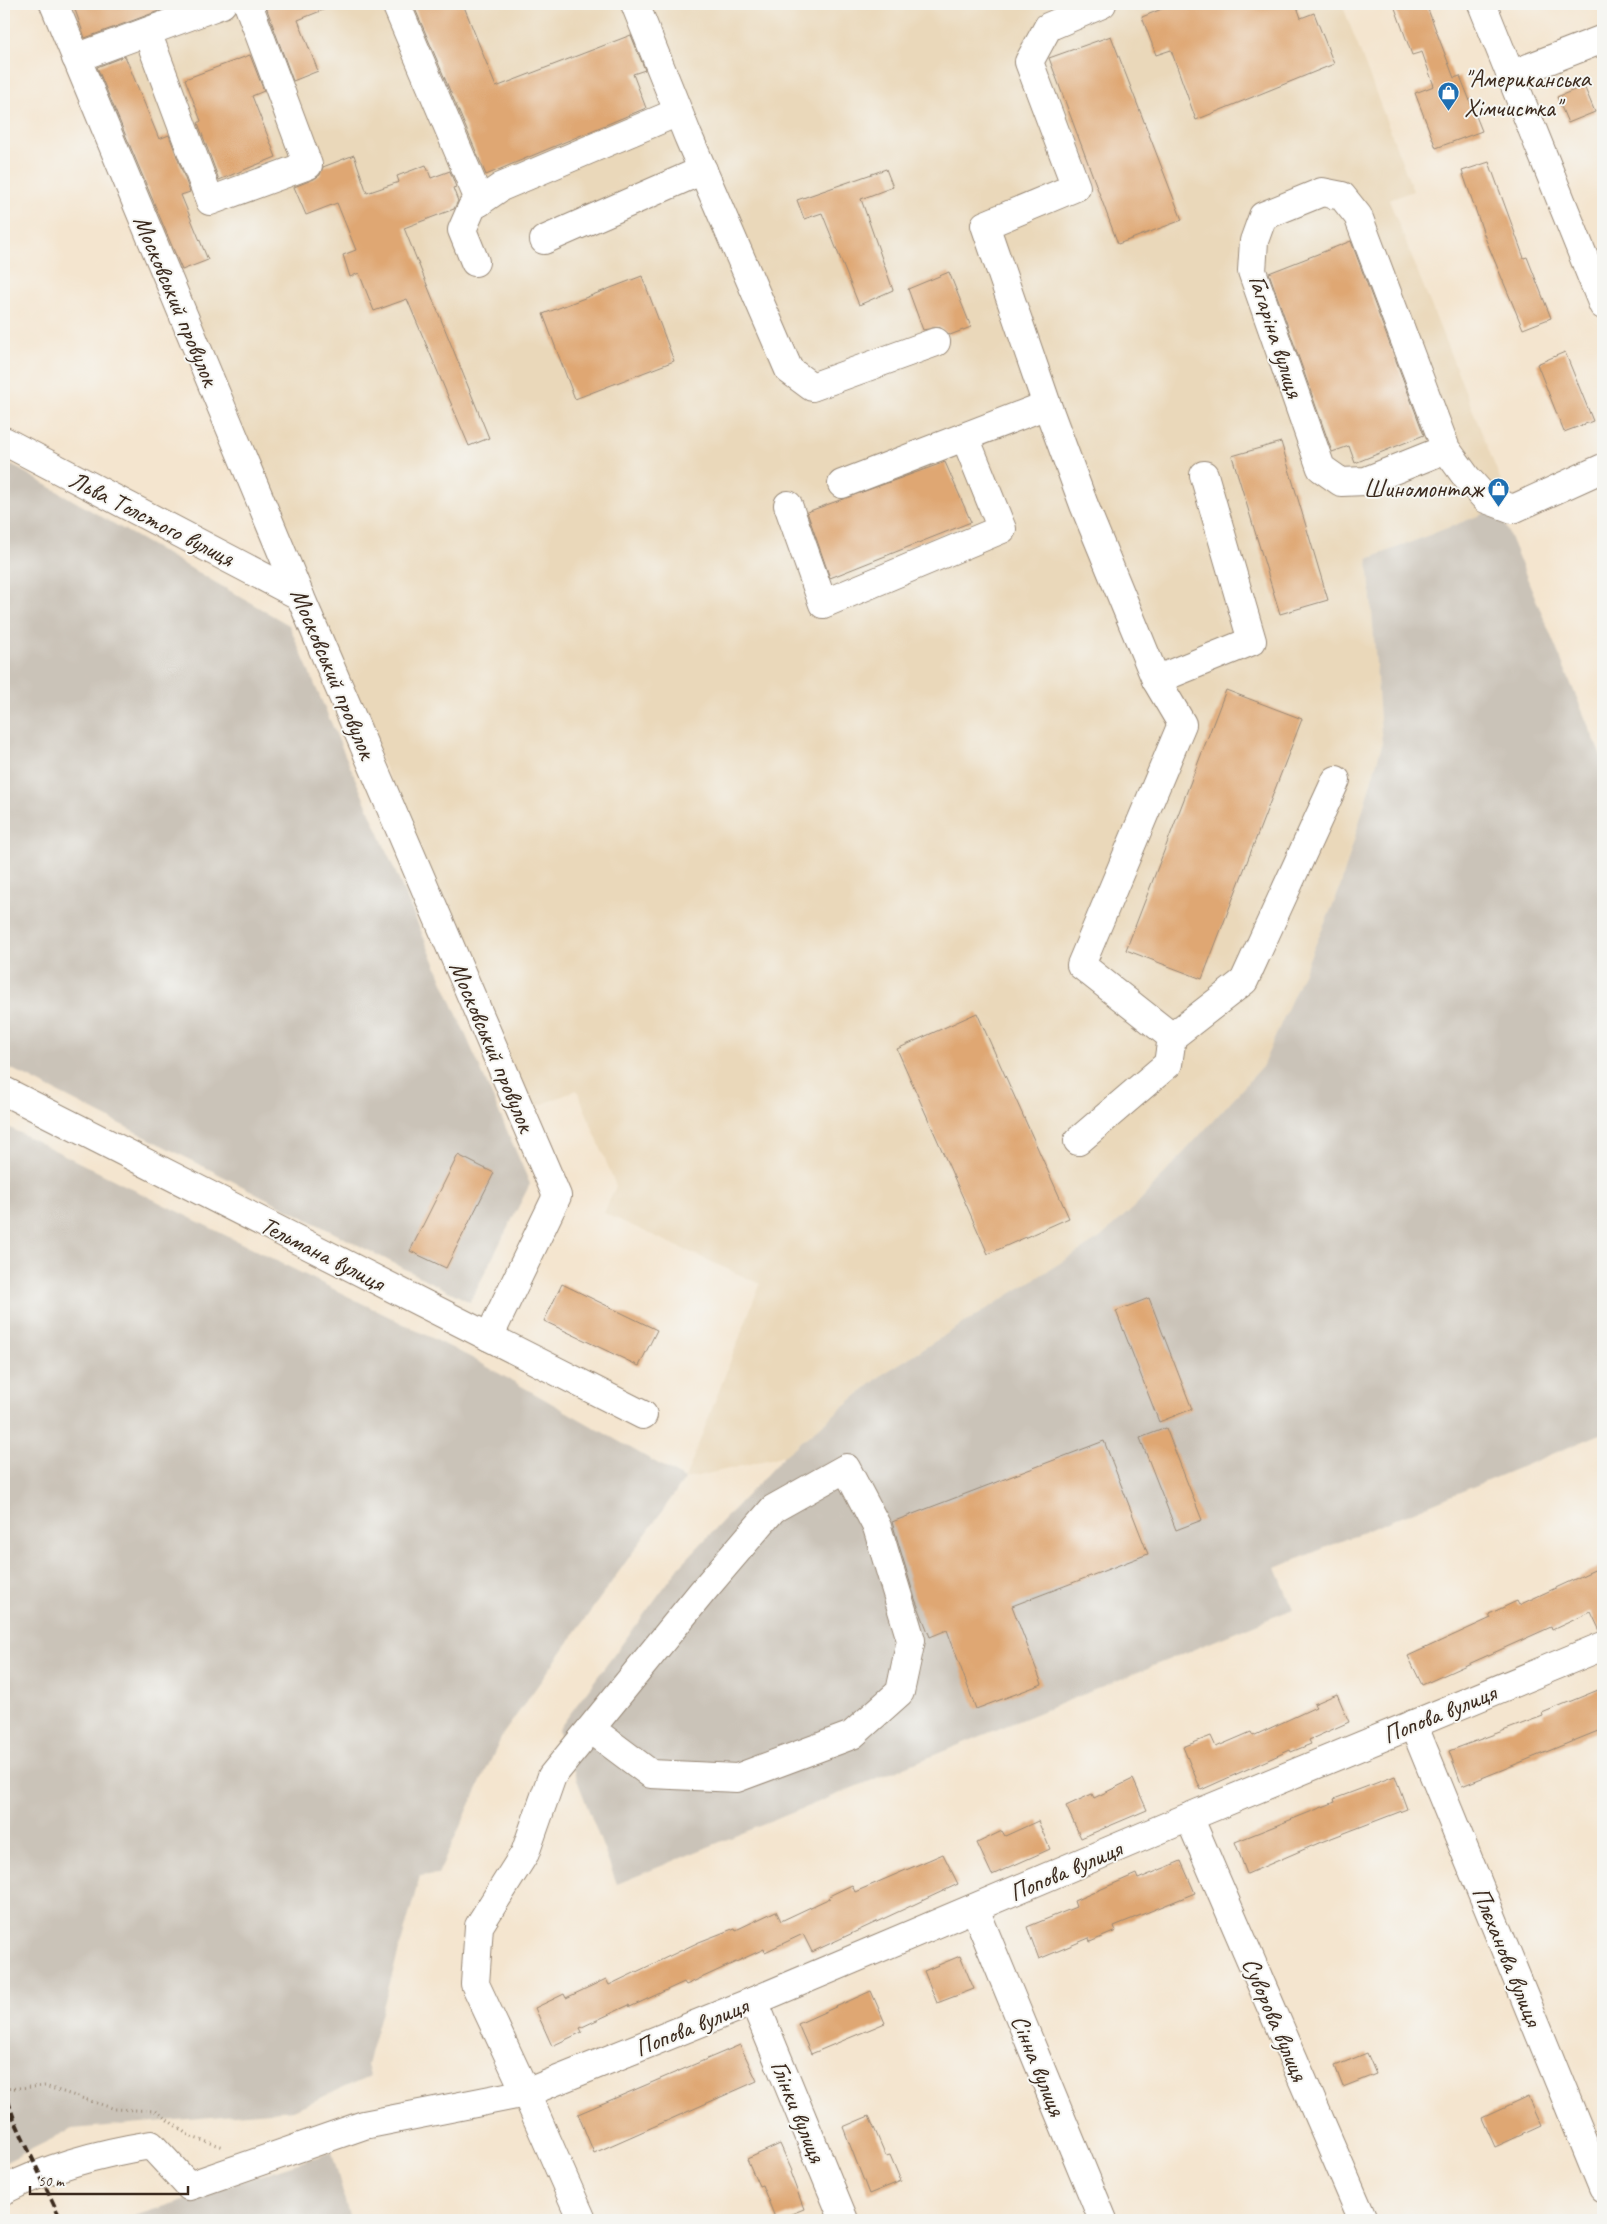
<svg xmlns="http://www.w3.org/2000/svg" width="1607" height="2224" font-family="Caveat,sans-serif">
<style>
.built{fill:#ead8ba}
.industrial{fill:#cac3b8}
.building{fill:#dfa773}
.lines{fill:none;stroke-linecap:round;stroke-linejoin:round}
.minor-casing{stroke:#988876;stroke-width:30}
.path{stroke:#988876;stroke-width:3;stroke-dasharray:1 4;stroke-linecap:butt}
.minor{stroke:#fff;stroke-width:28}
.rail{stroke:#3b2a1e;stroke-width:4;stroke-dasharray:8 4;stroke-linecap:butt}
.labels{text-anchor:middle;stroke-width:4;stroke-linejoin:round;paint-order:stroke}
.poi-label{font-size:25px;fill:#3b2a1e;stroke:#f6f6f2;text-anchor:start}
.street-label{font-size:25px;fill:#3b2a1e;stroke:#f6f6f2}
</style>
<rect width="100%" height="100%" fill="#f6f6f2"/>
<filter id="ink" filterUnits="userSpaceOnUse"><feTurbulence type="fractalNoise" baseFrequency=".02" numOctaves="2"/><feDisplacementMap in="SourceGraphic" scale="10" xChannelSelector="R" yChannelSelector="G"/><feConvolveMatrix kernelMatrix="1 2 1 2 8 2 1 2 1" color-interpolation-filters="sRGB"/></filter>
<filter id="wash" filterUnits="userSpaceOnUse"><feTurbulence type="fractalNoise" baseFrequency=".0096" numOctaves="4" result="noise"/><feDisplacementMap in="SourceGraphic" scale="20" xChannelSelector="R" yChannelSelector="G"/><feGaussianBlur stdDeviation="1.12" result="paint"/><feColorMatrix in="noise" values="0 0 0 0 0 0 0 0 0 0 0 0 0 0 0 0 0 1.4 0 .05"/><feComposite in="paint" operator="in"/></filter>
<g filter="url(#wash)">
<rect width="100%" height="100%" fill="#f4e5cf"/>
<!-- built -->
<polygon class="built" points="65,4 1342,4 1413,191 1389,200 1501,481 1498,508 1368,559 1382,745 1339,891 1262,1067 1135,1206 1100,1238 883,1374 784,1456 685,1479 760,1284 604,1213 616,1186 577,1090 528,1110"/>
<!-- industrial -->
<g class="industrial">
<polygon points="12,465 289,625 530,1184 470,1302 4,1065 4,481"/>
<polygon points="1498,508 1603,761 1603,1433 1276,1568 1293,1609 617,1884 558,1730 680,1566 784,1456 883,1374 1100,1238 1135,1206 1262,1067 1339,891 1382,745 1368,559"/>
<polygon points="4,1125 470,1357 685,1479 503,1734 438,1874 420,1876 367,2064 370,2076 293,2110 72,2129 4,2163"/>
<polygon points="332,2152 350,2220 122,2220"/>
</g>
<g id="blocks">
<!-- building -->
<g class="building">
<polygon points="73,4 178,4 85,38"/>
<polygon points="265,4 338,4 298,20 318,71 293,81"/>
<polygon points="413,4 463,4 496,87 631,35 645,70 633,74 646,108 486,175"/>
<polygon points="1174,4 1296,4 1301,18 1314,13 1334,64 1196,120 1171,50 1156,55 1142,17"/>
<polygon points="1406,4 1426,4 1454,78 1460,76 1482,131 1436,148 1415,93 1434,86 1422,52 1412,55 1395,8"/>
<polygon points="1111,36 1182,220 1118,244 1049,58"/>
<polygon points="250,55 264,91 252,96 276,157 219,180 198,123 201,121 185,79"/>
<polygon points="125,56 159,139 169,135 190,192 181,195 208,260 182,270 97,67"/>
<polygon points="1584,86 1595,112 1568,123 1557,97"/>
<polygon points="354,155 367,193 399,182 397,176 426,165 431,178 450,171 456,187 453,188 458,201 454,209 404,228 489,438 469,446 407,299 374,311 359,273 350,277 343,255 356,250 337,203 306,215 294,187 314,179 320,175 323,167"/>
<polygon points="1489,162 1524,258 1527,257 1551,318 1523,329 1486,240 1462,171"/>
<polygon points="886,169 893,187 861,199 893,290 859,305 822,213 804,219 797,200"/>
<polygon points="1351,241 1424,435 1355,463 1349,446 1332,452 1269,273"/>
<polygon points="949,272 971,327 950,335 939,327 923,330 908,289"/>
<polygon points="642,276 674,361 575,399 543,314"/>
<polygon points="1565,352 1593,421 1564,432 1537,364"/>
<polygon points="1281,442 1328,600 1280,614 1232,456"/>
<polygon points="945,462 971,522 830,578 807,512"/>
<polygon points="1226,690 1302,719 1202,979 1126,950"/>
<polygon points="977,1013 1069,1218 988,1254 897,1049"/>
<polygon points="458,1155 494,1173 446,1268 410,1251"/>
<polygon points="562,1284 657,1330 639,1366 544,1321"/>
<polygon points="1149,1298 1192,1409 1159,1422 1116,1311"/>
<polygon points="1166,1428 1202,1520 1176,1530 1140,1438"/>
<polygon points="1104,1441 1148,1554 1012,1606 1042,1684 976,1709 947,1630 930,1637 915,1599 892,1522"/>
<polygon points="1603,1566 1603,1631 1600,1631 1591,1612 1552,1630 1551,1627 1422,1685 1408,1656 1491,1618 1489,1614 1517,1601 1519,1605"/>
<polygon points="1603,1688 1603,1729 1462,1786 1449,1751 1543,1716 1542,1713"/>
<polygon points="1337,1694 1349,1722 1309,1740 1311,1744 1291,1752 1290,1750 1201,1790 1183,1747 1211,1736 1216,1747 1251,1732 1253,1736 1316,1707 1314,1704"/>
<polygon points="1395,1776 1407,1809 1321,1842 1247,1874 1235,1842 1335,1802 1334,1799"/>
<polygon points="1133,1779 1147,1810 1081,1838 1066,1806 1092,1794 1094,1798"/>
<polygon points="1038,1821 1050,1849 992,1875 977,1843 1002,1831 1005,1836"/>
<polygon points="943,1854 958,1884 812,1952 803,1934 765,1952 764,1949 686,1985 684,1982 630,2007 629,2005 580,2028 582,2032 552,2046 535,2008 564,1994 566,1998 606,1979 609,1985 699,1942 735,1928 736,1930 776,1911 781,1921 830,1898 829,1896 852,1885 855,1892"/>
<polygon points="1181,1861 1195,1893 1114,1926 1116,1931 1090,1942 1089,1938 1039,1959 1027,1927 1076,1907 1074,1901 1136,1874 1138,1879"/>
<polygon points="960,1956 974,1989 937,2003 924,1971"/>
<polygon points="871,1991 885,2023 811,2054 798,2024"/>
<polygon points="740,2045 757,2081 594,2153 578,2114"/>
<polygon points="1367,2053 1376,2074 1343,2087 1335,2066"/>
<polygon points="1528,2097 1541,2126 1495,2147 1482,2118"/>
<polygon points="869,2116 886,2156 890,2155 901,2181 869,2194 843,2127"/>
<polygon points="780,2144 792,2171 790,2172 804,2209 776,2220 762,2185 759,2186 747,2159"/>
</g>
</g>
</g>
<g filter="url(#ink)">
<use href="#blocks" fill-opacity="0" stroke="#988876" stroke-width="1"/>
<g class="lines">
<defs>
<g id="minor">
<polyline points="54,4 300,596 557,1196 489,1337"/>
<polyline points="396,4 480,202"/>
<polyline points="635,4 688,136 789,370 812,387 936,342"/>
<polyline points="1102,4 1048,27 1029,62 1076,187 985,225 1047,405 1084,505 1156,680 1252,641 1204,475"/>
<polyline points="1482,4 1603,305"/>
<polyline points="147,32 210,201 308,165 248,4"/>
<polyline points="76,58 222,4"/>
<polyline points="1510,75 1603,39"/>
<polyline points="544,240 703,170"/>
<polyline points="475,262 462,230 472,207 501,187 678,112"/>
<polyline points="4,441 300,596"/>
<polyline points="1446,449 1366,481 1341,482 1321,468 1252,271 1254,241 1263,216 1322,192 1342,196 1358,216 1446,449 1467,478 1486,499 1513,509 1603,468"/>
<polyline points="842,484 1047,405"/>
<polyline points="788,505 823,604 1002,529 965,437"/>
<polyline points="1172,1037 1244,981 1336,780"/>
<polyline points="4,1091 643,1415"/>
<polyline points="1078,1141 1168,1064 1172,1037 1081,965 1182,724 1156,680"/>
<polyline points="1413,1724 1603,2189"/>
<polyline points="1189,1817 1363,2220"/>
<polyline points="975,1909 1103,2220"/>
<polyline points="754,2001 844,2220"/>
<path d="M 4,2190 C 51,2166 100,2153 151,2145 L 189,2186 L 364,2125 L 526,2093 L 754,2001 L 1189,1817 L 1603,1646"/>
<polyline points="582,2220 526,2093 475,1984 479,1926 525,1853 552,1776 702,1592 773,1509 846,1468 877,1527 911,1640 900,1692 852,1735 737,1778 651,1774 591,1729"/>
</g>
</defs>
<!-- minor casing -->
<use href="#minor" class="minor-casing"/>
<!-- path -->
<polyline class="path" points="4,2089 45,2086 115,2109 155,2111 191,2137 224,2147"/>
<!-- minor -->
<use href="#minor" class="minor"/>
<!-- rail -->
<polyline class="rail" points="4,2089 14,2119 61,2220"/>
</g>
</g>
<!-- icons -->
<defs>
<symbol id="shop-pin" viewBox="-11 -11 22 30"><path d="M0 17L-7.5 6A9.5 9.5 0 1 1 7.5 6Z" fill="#1f6fb2" stroke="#f6f6f2"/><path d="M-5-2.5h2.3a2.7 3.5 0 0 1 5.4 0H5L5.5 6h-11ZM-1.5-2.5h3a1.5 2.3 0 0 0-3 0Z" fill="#fff"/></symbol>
</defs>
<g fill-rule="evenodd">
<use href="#shop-pin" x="1436" y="80" width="25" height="34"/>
<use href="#shop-pin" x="1486" y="476" width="25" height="34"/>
</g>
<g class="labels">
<!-- poi labels -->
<g class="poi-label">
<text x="1464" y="87">"Американська<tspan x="1464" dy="29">Хімчистка"</tspan></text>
<text x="1483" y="497" text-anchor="end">Шиномонтаж</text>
</g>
<!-- street labels -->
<g class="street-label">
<text transform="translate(177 300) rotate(67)" y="9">Московський провулок</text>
<text transform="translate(1277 336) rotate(72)" y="9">Гагаріна вулиця</text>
<text transform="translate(152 518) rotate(27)" y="9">Льва Толстого вулиця</text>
<text transform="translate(334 673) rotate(67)" y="9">Московський провулок</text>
<text transform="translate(493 1046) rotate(67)" y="9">Московський провулок</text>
<text transform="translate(323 1253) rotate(27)" y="9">Тельмана вулиця</text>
<text transform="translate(1439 1713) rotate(-22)" y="9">Попова вулиця</text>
<text transform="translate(1065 1870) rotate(-23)" y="9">Попова вулиця</text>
<text transform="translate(1508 1956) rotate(68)" y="9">Плєханова вулиця</text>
<text transform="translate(1276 2019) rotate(67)" y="9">Суворова вулиця</text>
<text transform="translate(691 2026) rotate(-22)" y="9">Попова вулиця</text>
<text transform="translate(1039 2065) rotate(68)" y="9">Сінна вулиця</text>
<text transform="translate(799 2111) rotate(68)" y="9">Глінки вулиця</text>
</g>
</g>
<!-- margin -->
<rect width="1607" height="2224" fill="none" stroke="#f6f6f2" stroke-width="20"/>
<!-- scale -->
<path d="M30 2186v8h158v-8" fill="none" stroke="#3b2a1e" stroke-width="2.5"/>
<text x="38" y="2186" font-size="15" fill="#3b2a1e" stroke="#f6f6f2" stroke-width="4" paint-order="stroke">50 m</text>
</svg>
